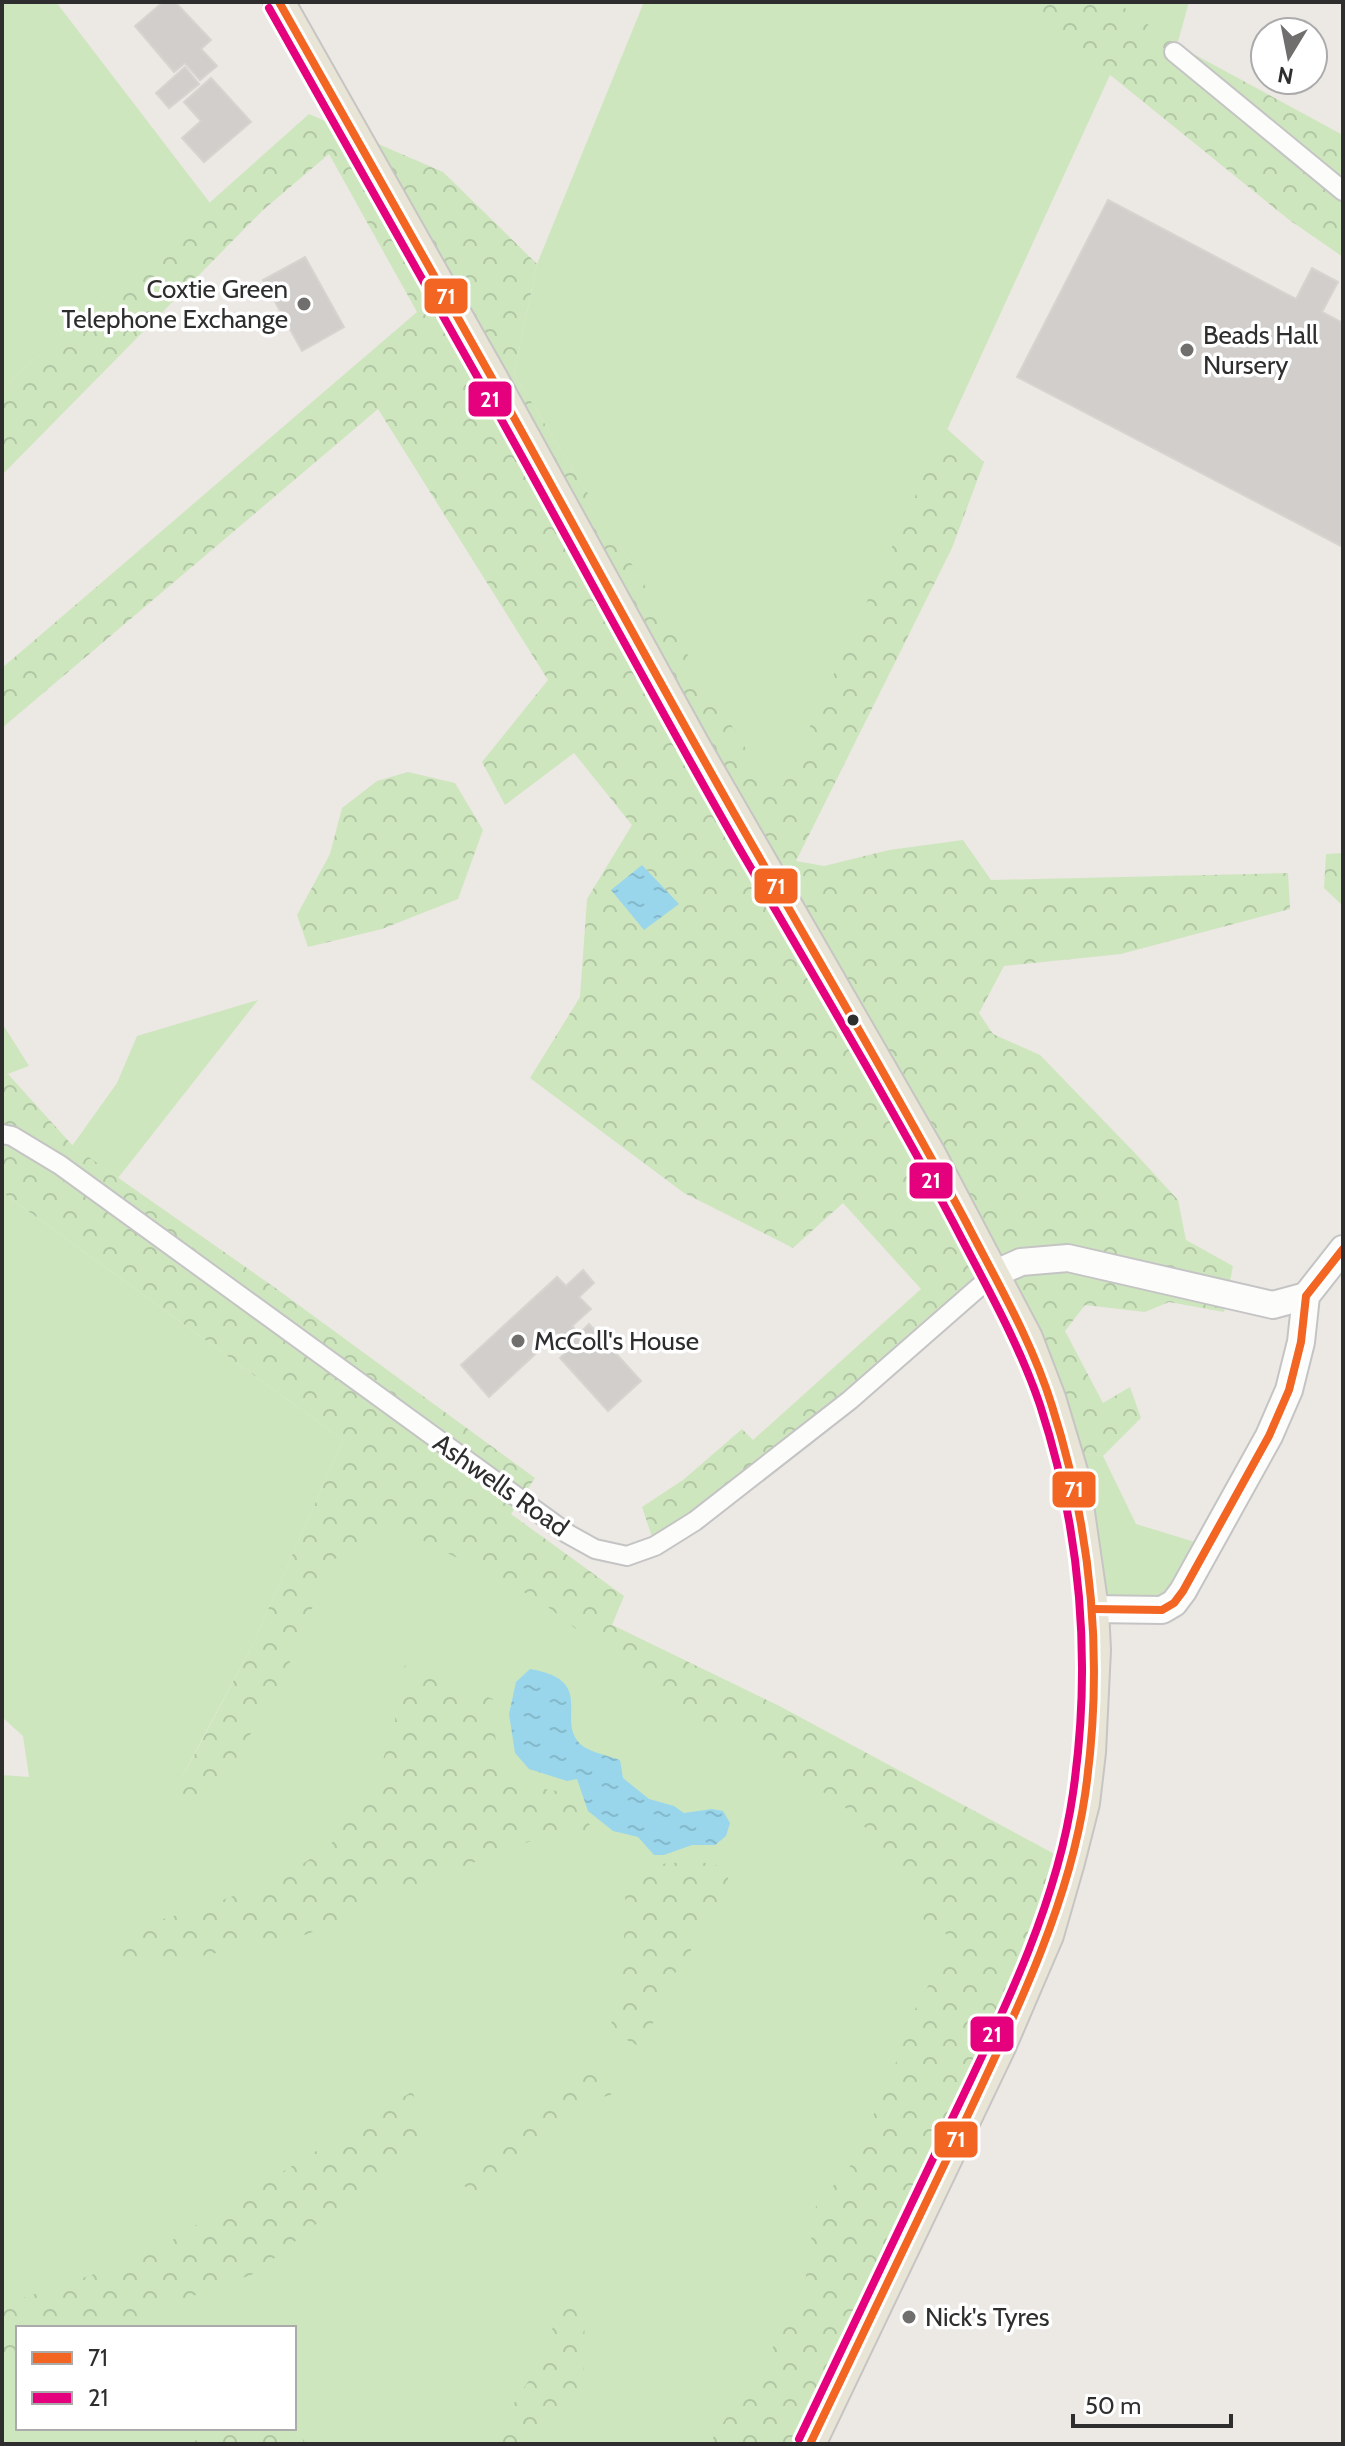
<svg xmlns="http://www.w3.org/2000/svg" width="1345" height="2446" font-family="Cabin,sans-serif">
<style>
.grass{fill:#cee6be;fill-rule:evenodd}
.forest{fill:url(#forest-crowns)}
.water{fill:url(#water-ripples)}
.building{fill:#d1cecb;stroke:#d7d4d0;stroke-width:2}
.lines{fill:none;stroke-linecap:round;stroke-linejoin:round}
.street-casing{stroke:#c5c4c5;stroke-width:22}
.secondary-casing{stroke:#c5c4c5;stroke-width:30}
.primary-casing{stroke:#c6c5c4;stroke-width:34}
.street{stroke:#fcfcfb;stroke-width:18}
.secondary{stroke:#fcfcfb;stroke-width:26}
.primary{stroke:#e8e4d6;stroke-width:30}
.bus-1-casing{stroke:#fff;stroke-width:14}
.bus-2-casing{stroke:#fff;stroke-width:14}
.bus-1{stroke:#f26522;stroke-width:8}
.bus-2{stroke:#e5007d;stroke-width:8}
.poi-dot{fill:#706f6e;stroke:#fff;stroke-width:3}
.bus-dot{fill:#2e2e2e;stroke:#fff;stroke-width:3}
.labels{text-anchor:middle;stroke-width:7;stroke-linejoin:round;paint-order:stroke}
.poi-label{font-size:26px;fill:#2e2e2e;stroke:#fff;text-anchor:start}
.street-label{font-size:26px;fill:#2e2e2e;stroke:#fff}
.line-badge{stroke:#fff;stroke-width:3}
.badge-label{font-size:22px;text-anchor:middle;font-weight:bold;fill:#fff}
</style>
<defs>
<pattern id="forest-crowns" width="20" height="18" patternUnits="userSpaceOnUse" patternTransform="scale(2)"><rect width="20" height="18" fill="#cee6be"/><path d="M2 6a3 3 0 1 1 6 0M12 15a3 3 0 1 1 6 0" fill="none" stroke="#b1c6a4"/></pattern>
<pattern id="water-ripples" width="26" height="14" patternUnits="userSpaceOnUse" patternTransform="scale(2)"><rect width="26" height="14" fill="#99d6ec"/><path d="M2 4q2-2 4 0t4 0M15 11q2-2 4 0t4 0" fill="none" stroke="#84b8cb"/></pattern>
</defs>
<rect width="100%" height="100%" fill="#ece8e4"/>
<!-- grass -->
<g class="grass">
<polygon points="2,2 56,2 210,203 2,388"/>
<polygon points="644,2 1189,2 1177,45 1133,17 1110,75 777,800 514,374 537,264"/>
<polygon points="258,1000 118,1178 72,1146 117,1083 137,1036"/>
<polygon points="2,1023 29,1066 2,1076"/>
<path d="M 2,1192 L 343,1440 L 252,1646 L 177,1786 L 361,1453 L 612,1625 L 779,1706 L 1069,1862 L 810,2444 L 2,2444 L 2,1775 L 29,1777 L 23,1736 L 2,1717 ZM 18,2328 L 294,2328 L 294,2428 L 18,2428 Z"/>
<polygon points="1067,1452 1103,1456 1136,1524 1208,1546 1174,1603 1093,1609"/>
</g>
<!-- forest -->
<g class="forest">
<polygon points="1020,2 1116,2 1177,45 1341,134 1343,257 1288,219"/>
<polygon points="309,114 443,172 537,264 514,374 777,799 946,428 984,462 952,548 796,861 824,866 889,850 963,840 991,880 1288,873 1290,909 1121,954 1004,966 979,1013 993,1034 1040,1055 1133,1151 1178,1200 1186,1240 1233,1266 1224,1312 1169,1302 1145,1312 1085,1305 1065,1331 1103,1403 1130,1387 1141,1418 1103,1456 1067,1452 1009,1302 972,1292 655,1546 642,1507 683,1480 742,1429 753,1440 921,1289 843,1203 793,1248 684,1193 530,1078 580,997 587,899 632,825 574,753 505,805 482,762 548,680 378,409 2,728 2,668 417,312 329,154 263,210 2,475 2,388"/>
<polygon points="408,772 455,783 483,830 458,899 382,929 308,947 297,915 330,854 342,808 377,781"/>
<polygon points="1343,853 1343,906 1324,888 1326,854"/>
<polygon points="8,1074 73,1146 274,1287 535,1478 511,1514 624,1596 612,1625 779,1706 1069,1862 810,2444 709,2444 772,2349 805,2283 816,2206 851,2165 892,2074 913,2013 954,1939 924,1920 907,1873 850,1811 744,1737 685,1714 539,1600 389,1523 332,1561 281,1683 209,1803 173,1795 252,1646 343,1440 2,1192 2,1076"/>
<polygon points="405,1665 493,1699 497,1762 519,1785 557,1791 573,1804 594,1830 531,1841 472,1863 385,1896 308,1934 124,1972 116,1932 192,1911 277,1880 329,1847 377,1776 393,1731"/>
<path d="M 697,1861 L 730,1869 L 723,1903 L 665,1988 L 644,2049 L 610,2031 C 620,1976 630,1923 623,1867 Z"/>
<polygon points="604,2066 611,2095 568,2105 555,2135 481,2203 455,2176 584,2073"/>
<polygon points="413,2091 421,2139 256,2273 105,2328 18,2328 18,2359 2,2365 2,2305 145,2257"/>
<polygon points="558,2304 585,2310 583,2386 551,2412 532,2444 488,2444 547,2352"/>
<polygon points="294,2405 305,2444 191,2444 208,2431 217,2428 294,2428"/>
</g>
<!-- water -->
<g class="water">
<polygon points="642,865 679,904 644,930 611,890"/>
<path d="M 530,1669 C 601,1681 551,1723 584,1747 C 594,1753 609,1756 620,1760 L 623,1778 L 649,1799 L 674,1806 L 684,1813 L 712,1809 L 723,1811 L 730,1823 L 726,1836 L 715,1845 L 692,1845 L 664,1855 L 654,1855 L 638,1837 L 613,1831 L 588,1811 L 577,1779 L 567,1781 L 529,1769 L 515,1753 L 509,1714 L 516,1682 Z"/>
</g>
<!-- building -->
<g class="building">
<polygon points="163,2 175,2 211,40 201,49 217,66 200,80 185,63 174,72 135,26"/>
<polygon points="185,67 199,84 169,108 156,93"/>
<polygon points="211,78 251,122 204,162 182,138 201,121 184,102"/>
<polygon points="1108,200 1296,299 1312,268 1338,282 1322,312 1343,323 1343,547 1017,377"/>
<polygon points="305,257 344,327 302,351 263,280"/>
<polygon points="583,1270 594,1283 579,1297 591,1309 572,1326 579,1334 589,1324 641,1381 608,1411 560,1358 570,1348 557,1334 489,1397 461,1365 557,1277 566,1286"/>
</g>
<g class="lines">
<defs>
<g id="street">
<polyline points="1174,52 1343,191"/>
<polyline points="2,1134 12,1136 60,1165 568,1534 595,1549 627,1556 655,1546 695,1521 850,1400 994,1274"/>
</g>
<g id="secondary">
<polyline points="994,1274 1021,1262 1068,1258 1273,1305 1306,1296"/>
<polyline points="1093,1609 1162,1610 1174,1603 1183,1591 1269,1436 1289,1390 1301,1342 1306,1296 1343,1249"/>
</g>
<polyline id="primary" points="279,2 492,378 694,745 930,1154 1027,1338 1050,1398 1074,1478 1093,1609 1095,1650 1090,1752 1084,1803 1069,1862 1048,1935 1000,2047 810,2444"/>
</defs>
<!-- street casing -->
<use href="#street" class="street-casing"/>
<!-- secondary casing -->
<use href="#secondary" class="secondary-casing"/>
<!-- primary casing -->
<use href="#primary" class="primary-casing"/>
<!-- street -->
<use href="#street" class="street"/>
<!-- secondary -->
<use href="#secondary" class="secondary"/>
<!-- primary -->
<use href="#primary" class="primary"/>
<defs>
<g id="bus-1">
<path d="M 279,2 C 350,128 423,254 493,380 C 582,539 667,698 758,855 C 828,977 900,1098 966,1222 C 997,1282 1032,1341 1052,1406 C 1092,1532 1104,1664 1085,1795 C 1068,1912 1007,2031 957,2138 C 908,2240 859,2342 810,2444"/>
<polyline points="1093,1609 1162,1610 1174,1603 1183,1591 1269,1436 1289,1390 1301,1342 1306,1296 1343,1249"/>
</g>
<path id="bus-2" d="M 269,8 C 340,134 412,259 482,385 C 568,538 651,694 738,846 C 811,971 885,1095 953,1222 C 984,1282 1018,1341 1040,1405 C 1081,1530 1092,1663 1073,1793 C 1057,1906 1000,2019 951,2121 C 900,2227 850,2333 799,2439"/>
</defs>
<!-- bus-1 casing -->
<use href="#bus-1" class="bus-1-casing"/>
<!-- bus-2 casing -->
<use href="#bus-2" class="bus-2-casing"/>
<!-- bus-1 -->
<use href="#bus-1" class="bus-1"/>
<!-- bus-2 -->
<use href="#bus-2" class="bus-2"/>
</g>
<!-- markers -->
<g class="poi-dot">
<circle cx="304" cy="304" r="8"/>
<circle cx="1187" cy="350" r="8"/>
<circle cx="518" cy="1341" r="8"/>
<circle cx="909" cy="2317" r="8"/>
</g>
<circle class="bus-dot" cx="853" cy="1020" r="7"/>
<g class="labels">
<!-- poi labels -->
<g class="poi-label">
<text x="288" y="298" text-anchor="end">Coxtie Green<tspan x="288" dy="30">Telephone Exchange</tspan></text>
<text x="1203" y="344">Beads Hall<tspan x="1203" dy="30">Nursery</tspan></text>
<text x="534" y="1350">McColl's House</text>
<text x="925" y="2326">Nick's Tyres</text>
</g>
<!-- street labels -->
<g class="street-label">
<text transform="translate(501 1485) rotate(35)" y="9">Ashwells Road</text>
</g>
</g>
<g class="line-badge">
<rect x="423" y="277" width="46" height="38" rx="8" fill="#f26522"/>
<rect x="467" y="380" width="46" height="38" rx="8" fill="#e5007d"/>
<rect x="753" y="867" width="46" height="38" rx="8" fill="#f26522"/>
<rect x="908" y="1161" width="46" height="39" rx="8" fill="#e5007d"/>
<rect x="1051" y="1470" width="46" height="39" rx="8" fill="#f26522"/>
<rect x="969" y="2015" width="46" height="38" rx="8" fill="#e5007d"/>
<rect x="933" y="2120" width="46" height="39" rx="8" fill="#f26522"/>
</g>
<g class="badge-label">
<text x="446" y="304">71</text>
<text x="490" y="407">21</text>
<text x="776" y="894">71</text>
<text x="931" y="1188">21</text>
<text x="1074" y="1497">71</text>
<text x="992" y="2042">21</text>
<text x="956" y="2147">71</text>
</g>
<!-- border -->
<rect width="1345" height="2446" fill="none" stroke="#2e2e2e" stroke-width="8"/>
<!-- legend -->
<rect x="16" y="2326" width="280" height="104" fill="#ffffff" stroke="#ababab" stroke-width="2"/>
<rect x="32" y="2352" width="40" height="12" fill="#f26522" stroke="#ababab" stroke-width="2"/>
<text x="88" y="2366" font-size="24" fill="#2e2e2e">71</text>
<rect x="32" y="2392" width="40" height="12" fill="#e5007d" stroke="#ababab" stroke-width="2"/>
<text x="88" y="2406" font-size="24" fill="#2e2e2e">21</text>
<!-- north arrow -->
<g transform="translate(1289 56) rotate(190)"><circle r="38" fill="#ffffff" stroke="#ababab" stroke-width="2"/>
<path d="M0-6L14 30L0 20L-14 30Z" fill="#706f6e"/>
<text y="-12" font-size="22" font-weight="bold" text-anchor="middle" fill="#2e2e2e">N</text>
</g>
<!-- scale -->
<path d="M1073 2414v12h158v-12" fill="none" stroke="#2e2e2e" stroke-width="4"/>
<text x="1085" y="2414" font-size="24" fill="#2e2e2e" stroke="#ffffff" stroke-width="6" paint-order="stroke">50 m</text>
</svg>
